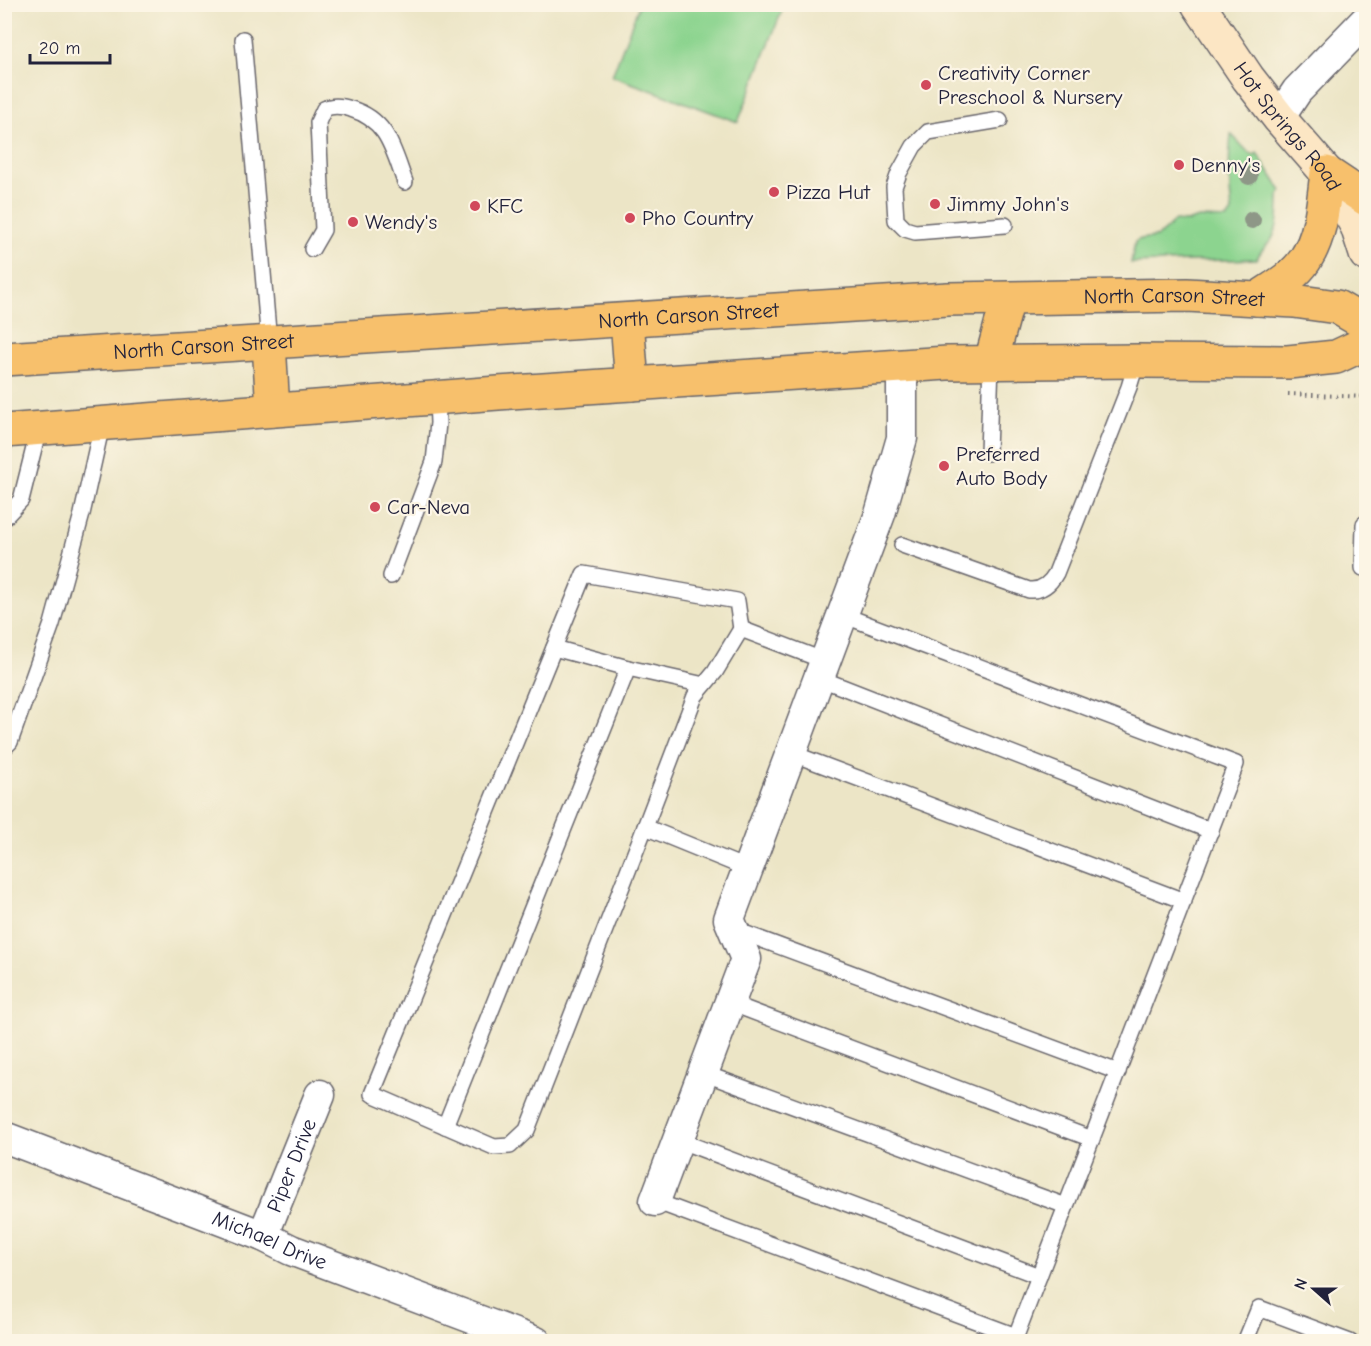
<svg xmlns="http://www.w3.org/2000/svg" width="1371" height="1346" font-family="'Comic Neue',sans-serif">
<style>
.green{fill:#8cd48f;stroke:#577b65;stroke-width:1.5}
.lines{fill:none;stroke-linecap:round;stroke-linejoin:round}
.lane-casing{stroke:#69666c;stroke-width:18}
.street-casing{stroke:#69666c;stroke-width:33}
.secondary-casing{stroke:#69666c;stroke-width:36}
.primary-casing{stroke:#69666c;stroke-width:36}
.path{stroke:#69666c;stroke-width:4;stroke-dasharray:1.5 4.5;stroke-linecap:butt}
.lane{stroke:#fff;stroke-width:15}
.street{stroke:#fff;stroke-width:30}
.secondary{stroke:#fce6c4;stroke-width:33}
.primary{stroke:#f7c06c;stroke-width:33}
.tree{fill:#8e9787}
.poi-dot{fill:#d1495b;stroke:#fcf5e5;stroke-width:2}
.labels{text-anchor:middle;stroke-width:4.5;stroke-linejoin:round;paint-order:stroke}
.poi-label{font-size:21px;fill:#22223b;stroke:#fcf5e5;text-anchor:start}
.street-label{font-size:21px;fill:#22223b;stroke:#fcf5e5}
</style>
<rect width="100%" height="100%" fill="#fcf5e5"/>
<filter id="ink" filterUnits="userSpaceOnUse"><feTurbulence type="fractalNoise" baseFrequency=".0167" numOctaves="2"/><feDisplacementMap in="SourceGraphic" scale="12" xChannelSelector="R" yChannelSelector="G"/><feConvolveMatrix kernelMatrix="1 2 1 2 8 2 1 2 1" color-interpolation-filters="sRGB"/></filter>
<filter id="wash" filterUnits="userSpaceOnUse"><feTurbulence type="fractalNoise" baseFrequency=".008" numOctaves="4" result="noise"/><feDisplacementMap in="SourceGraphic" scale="24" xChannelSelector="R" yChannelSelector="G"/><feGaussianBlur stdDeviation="1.35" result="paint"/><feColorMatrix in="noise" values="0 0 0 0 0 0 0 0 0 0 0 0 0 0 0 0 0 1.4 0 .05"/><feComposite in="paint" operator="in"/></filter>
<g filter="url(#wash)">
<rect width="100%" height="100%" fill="#ece5c6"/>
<!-- green -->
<g class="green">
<polygon points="773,4 783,8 738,122 612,76 639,5"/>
<path d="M 1231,134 L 1248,152 L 1254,155 L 1257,153 L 1282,191 L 1279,195 C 1279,208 1279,227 1272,239 C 1267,246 1260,250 1257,259 L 1131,263 L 1135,242 C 1142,237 1147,239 1155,237 C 1163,235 1168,226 1175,221 L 1186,222 L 1199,218 L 1227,219 L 1232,212 C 1229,186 1228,160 1231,134 Z"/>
</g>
</g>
<g filter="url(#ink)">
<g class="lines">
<defs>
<g id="lane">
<polyline points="243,39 269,343"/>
<polyline points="1000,120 928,132 914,146 899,173 894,187 896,220 905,229 915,232 1005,225"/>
<path d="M 312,249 L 323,230 L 318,122 L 324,109 C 332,105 342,106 351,109 C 388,120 393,150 405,182"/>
<polyline points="988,453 991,362"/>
<polyline points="4,518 21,500 39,428"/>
<polyline points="1364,524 1363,568 1366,568"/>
<path d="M 902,545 L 1029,590 C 1042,591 1050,584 1056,573 L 1129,387 L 1137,361"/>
<polyline points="391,576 434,462 438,423 437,398"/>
<polyline points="628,668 704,685"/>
<polyline points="819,678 1211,831"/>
<polyline points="4,748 10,742 52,624 82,514 102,424"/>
<polyline points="791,753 1184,901"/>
<polyline points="645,827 527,1130 510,1146 494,1147 372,1094 584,574 737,601 741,629"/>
<polyline points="748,869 645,827 695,696 715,672 741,629 825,661"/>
<polyline points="733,929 1118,1072"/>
<polyline points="730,1003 1092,1139"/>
<polyline points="703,1073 1066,1206"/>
<polyline points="445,1126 628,668 554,648"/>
<polyline points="678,1140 1039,1276"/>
<polyline points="655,1201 1016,1336 1236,764 843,615"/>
<polyline points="1245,1342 1259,1308 1350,1342"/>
</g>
<g id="street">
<polyline points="1279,118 1297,91 1366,20"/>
<path id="s1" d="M 4,1137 L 263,1236 L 291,1250 L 536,1342"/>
<polyline points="655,1201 746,959 729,919 880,514 902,438 902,366"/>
<path id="s2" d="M 263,1236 L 320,1095"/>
</g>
<g id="secondary">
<path id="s3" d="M 1198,4 L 1248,78 L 1279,118 L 1327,173 L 1357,226 L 1366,254"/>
</g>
<g id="primary">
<path d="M 1257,299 C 1273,288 1294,277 1305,260 C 1322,234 1323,203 1327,173 L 1366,199"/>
<polyline points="627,320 632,384"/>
<polyline points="269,343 273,410"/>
<path id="s4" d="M 4,359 L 948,299 L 1187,295 L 1294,301 L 1337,307 L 1366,324"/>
<polyline points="991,362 1008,299"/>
<polyline points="4,431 498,393 947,363 1137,361 1288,362 1336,357 1366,343"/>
</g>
</defs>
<!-- lane casing -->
<use href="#lane" class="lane-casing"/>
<!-- street casing -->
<use href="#street" class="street-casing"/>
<!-- secondary casing -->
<use href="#secondary" class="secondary-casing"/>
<!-- primary casing -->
<use href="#primary" class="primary-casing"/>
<!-- path -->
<polyline class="path" points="1288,394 1366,397"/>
<!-- lane -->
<use href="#lane" class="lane"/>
<!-- street -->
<use href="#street" class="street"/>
<!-- secondary -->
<use href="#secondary" class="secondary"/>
<!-- primary -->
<use href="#primary" class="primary"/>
</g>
<!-- trees -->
<g class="tree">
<circle cx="1249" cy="176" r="9"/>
<circle cx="1252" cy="220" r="9"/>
</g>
</g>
<!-- markers -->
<g class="poi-dot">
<circle cx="926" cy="85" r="6"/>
<circle cx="1179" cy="165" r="6"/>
<circle cx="774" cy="192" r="6"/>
<circle cx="935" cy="204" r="6"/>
<circle cx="475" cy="206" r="6"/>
<circle cx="630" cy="218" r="6"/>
<circle cx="353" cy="222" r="6"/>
<circle cx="944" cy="466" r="6"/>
<circle cx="375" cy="507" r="6"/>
</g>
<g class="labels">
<!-- poi labels -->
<g class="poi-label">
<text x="938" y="80">Creativity Corner<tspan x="938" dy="24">Preschool &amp; Nursery</tspan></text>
<text x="1191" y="172">Denny's</text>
<text x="786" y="199">Pizza Hut</text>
<text x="947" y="211">Jimmy John's</text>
<text x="487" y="213">KFC</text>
<text x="642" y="225">Pho Country</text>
<text x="365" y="229">Wendy's</text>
<text x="956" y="461">Preferred<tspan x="956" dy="24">Auto Body</tspan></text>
<text x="387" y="514">Car-Neva</text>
</g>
<!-- street labels -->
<g class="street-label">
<text dy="7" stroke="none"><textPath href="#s3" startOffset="152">Hot Springs Road</textPath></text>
<text dy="7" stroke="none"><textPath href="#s4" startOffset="1172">North Carson Street</textPath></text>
<text dy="7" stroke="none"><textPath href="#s4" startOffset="686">North Carson Street</textPath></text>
<text dy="7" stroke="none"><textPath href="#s4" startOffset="200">North Carson Street</textPath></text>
<text dy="7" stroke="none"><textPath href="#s2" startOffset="76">Piper Drive</textPath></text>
<text dy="7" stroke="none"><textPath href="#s1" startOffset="285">Michael Drive</textPath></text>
</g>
</g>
<!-- margin -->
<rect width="1371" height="1346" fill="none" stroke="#fcf5e5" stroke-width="24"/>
<!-- north arrow -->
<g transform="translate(1314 1289) rotate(291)" stroke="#fcf5e5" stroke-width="4.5" paint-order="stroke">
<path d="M0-4.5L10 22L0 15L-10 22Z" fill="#22223b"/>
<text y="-9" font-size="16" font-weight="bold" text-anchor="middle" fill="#22223b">N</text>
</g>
<!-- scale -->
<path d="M30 54v9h80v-9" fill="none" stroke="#22223b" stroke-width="3"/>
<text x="39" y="54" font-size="18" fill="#22223b" stroke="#fcf5e5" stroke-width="4.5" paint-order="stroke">20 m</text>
</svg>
